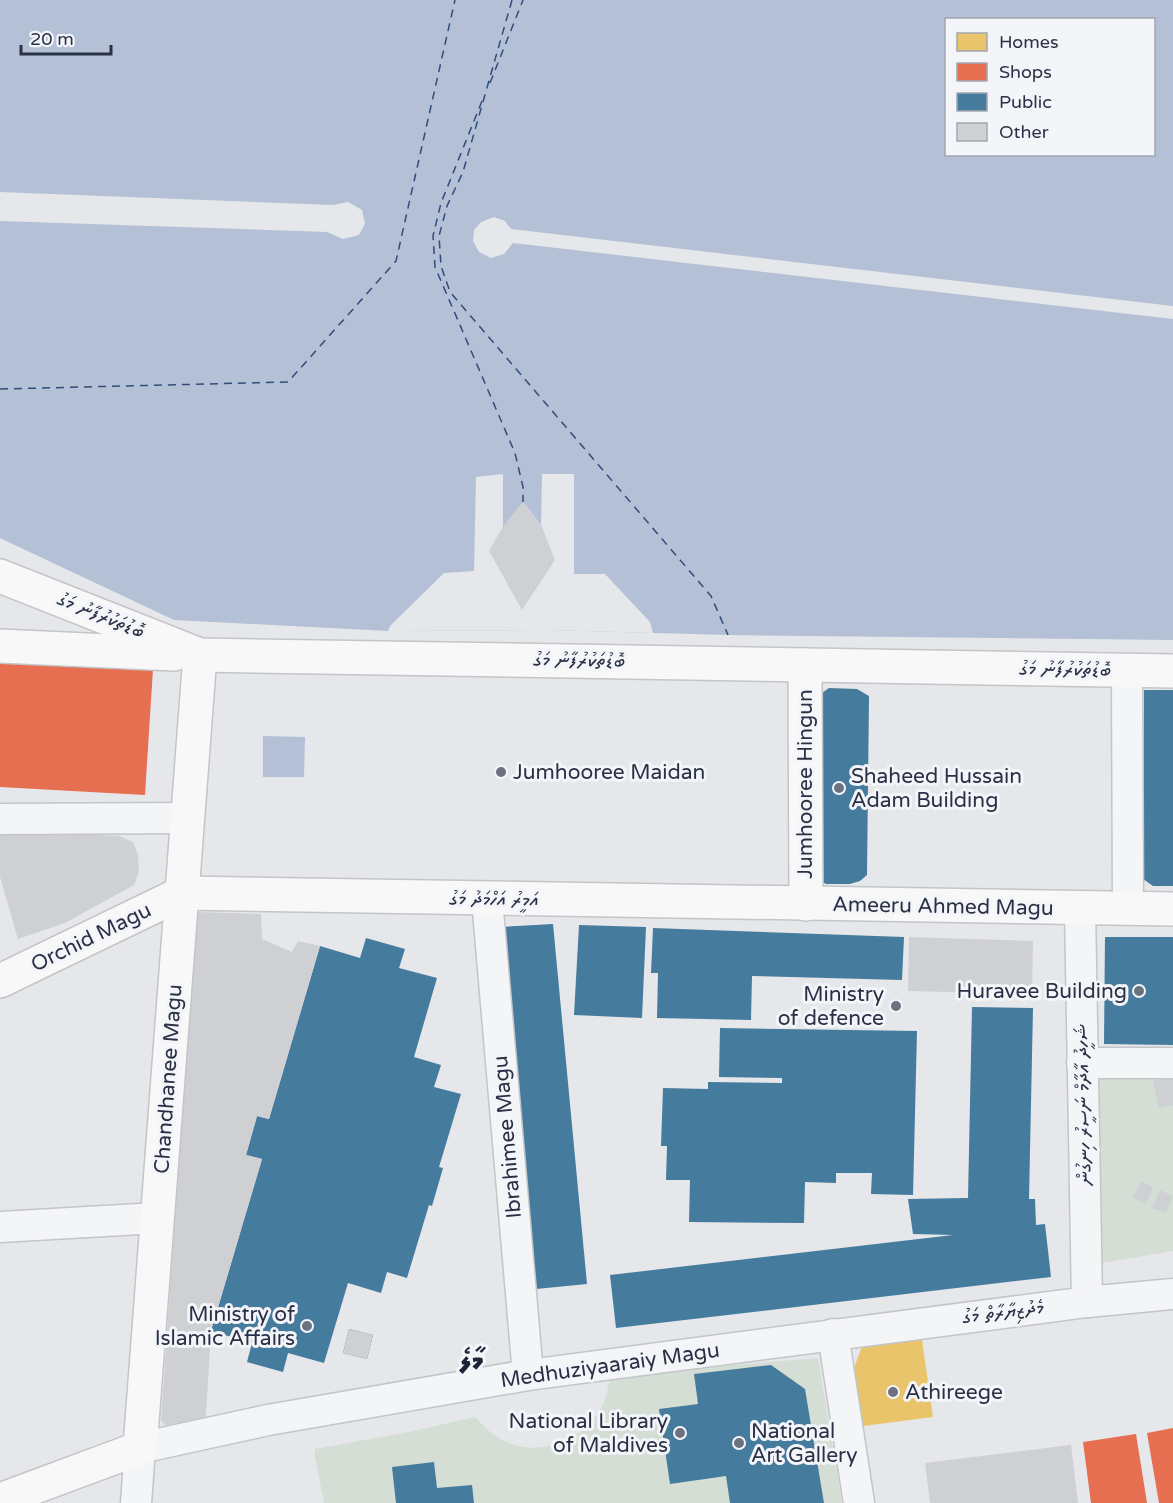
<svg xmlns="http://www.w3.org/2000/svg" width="1173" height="1503" font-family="'Varela Round','Noto Sans Thaana',sans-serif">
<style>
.green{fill:#d4ded5}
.water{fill:#b3c0d6;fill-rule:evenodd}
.pier{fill:#e5e7ea}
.homes{fill:#e9c46a}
.shops{fill:#e76f51}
.public{fill:#457b9d}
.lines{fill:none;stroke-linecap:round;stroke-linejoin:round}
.ferry{stroke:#314c7c;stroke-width:1.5;stroke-dasharray:8 6;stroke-linecap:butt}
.building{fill:#cfd0d4}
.street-casing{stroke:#c3c5c8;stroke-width:33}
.secondary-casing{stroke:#c3c5c8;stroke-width:36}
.street{stroke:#f4f5f7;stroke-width:30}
.secondary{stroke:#f8f8f8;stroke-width:33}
.poi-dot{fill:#6b717f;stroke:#f3f5f9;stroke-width:2}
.labels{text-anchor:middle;stroke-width:6;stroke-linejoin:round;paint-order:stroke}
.street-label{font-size:21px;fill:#2a3146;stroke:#f3f5f9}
.poi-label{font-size:21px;fill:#2a3146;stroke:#f3f5f9;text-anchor:start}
.town-label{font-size:33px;font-weight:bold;fill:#1c2237;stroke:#f3f5f9}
</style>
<rect width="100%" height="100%" fill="#e5e7ea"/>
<!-- green -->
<g class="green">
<polygon points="1173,1071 1173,1251 1101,1263 1088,1072"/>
<path d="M 818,1358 L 842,1503 L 324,1503 L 315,1457 L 315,1449 L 409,1432 L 475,1417 C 485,1428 495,1437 508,1443 C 542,1456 582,1441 600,1410 C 607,1399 608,1387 610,1375 Z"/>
</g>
<!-- water -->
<g class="water">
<path d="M 0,0 L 1173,0 L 1173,640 L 728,635 L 548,630 L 388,631 L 174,620 L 0,538 L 0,221 L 327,232 L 343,239 L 359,235 L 365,224 L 362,210 L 348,202 L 333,205 L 0,192 ZM 946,20 L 1154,20 L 1154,154 L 946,154 Z"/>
<polygon points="263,736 305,737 304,777 263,777"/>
</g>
<!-- pier -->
<g class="pier">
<polygon points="494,217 505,221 511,229 1173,306 1173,319 513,243 504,254 491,258 479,252 473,241 474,230 481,222"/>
<polygon points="503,474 503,527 523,502 541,525 542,474 574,474 574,574 605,574 650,622 653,633 548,630 388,631 390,626 444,573 474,571 476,477"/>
</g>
<!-- homes -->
<polygon class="homes" points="921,1333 933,1417 863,1426 854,1368 861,1349 872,1339"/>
<!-- shops -->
<g class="shops">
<polygon points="0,660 153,669 145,795 0,787"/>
<polygon points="1173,1428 1173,1503 1159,1503 1147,1433"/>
<polygon points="1136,1434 1147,1503 1091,1503 1083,1442"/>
</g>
<!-- public -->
<g class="public">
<polygon points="829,688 857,689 869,696 867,875 860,881 850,884 826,884 814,877 816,697"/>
<polygon points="1144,690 1173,690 1173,886 1153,886 1143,879"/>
<polygon points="553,924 587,1284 536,1289 501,927"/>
<polygon points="579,925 646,927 642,1018 574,1015"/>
<polygon points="653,928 904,937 902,980 752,976 751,1020 657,1018 658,973 651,973"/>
<polygon points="1105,937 1173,937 1173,1045 1104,1044"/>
<polygon points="366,938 405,949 399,968 437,978 414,1057 441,1065 434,1087 461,1094 439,1167 443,1168 432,1206 429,1205 407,1278 387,1272 381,1293 348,1283 324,1363 288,1353 283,1372 247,1362 252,1343 211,1331 262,1159 246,1155 257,1116 269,1119 320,946 360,958"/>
<polygon points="972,1007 1033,1008 1029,1199 1035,1199 1036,1225 1045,1224 1051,1277 616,1328 610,1275 953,1235 913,1234 908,1199 968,1198"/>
<polygon points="720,1028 917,1031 913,1195 871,1194 872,1173 836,1173 836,1183 805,1182 804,1223 689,1222 690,1180 666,1180 667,1146 661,1146 663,1088 708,1089 708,1082 782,1083 782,1078 719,1077"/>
<polygon points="349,1329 373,1335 367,1359 343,1353"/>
<polygon points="771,1365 805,1389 824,1503 730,1503 726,1476 670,1484 659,1409 698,1404 694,1374"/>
<polygon points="434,1462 437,1488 472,1485 474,1503 396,1503 392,1467"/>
</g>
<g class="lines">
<!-- ferry -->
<g class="ferry">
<polyline points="512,0 463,172 447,206 439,236 441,266 450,292 711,596 728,635"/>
<polyline points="490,83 523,0"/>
<polyline points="482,101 441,203 433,236 435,267 515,453 523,487 523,502"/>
<polyline points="0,389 288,382 396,261 455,0"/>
</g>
</g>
<!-- building -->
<g class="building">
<polygon points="523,502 542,527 555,560 522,610 489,551 502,528"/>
<polygon points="0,830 119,836 133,842 138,855 139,872 134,885 65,923 18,939 0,877"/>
<polygon points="196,912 261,914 262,939 292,952 298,941 320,946 269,1119 257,1116 246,1155 262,1159 211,1331 205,1430 172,1431 161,1421"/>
<polygon points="909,937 1033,941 1032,994 908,991"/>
<polygon points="1173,1076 1173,1105 1159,1108 1153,1081"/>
<polygon points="1141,1181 1153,1187 1146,1204 1133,1198"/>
<polygon points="1160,1190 1173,1196 1166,1213 1152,1208"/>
<polygon points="349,1329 373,1335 367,1359 343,1353"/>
<polygon points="1071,1445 1078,1503 930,1503 925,1463"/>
</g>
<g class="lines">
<defs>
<g id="street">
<polyline points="1127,671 1128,909"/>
<polyline points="0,819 187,818"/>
<polyline points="487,899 528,1375"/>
<polyline points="1080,909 1087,1302"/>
<polyline points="1082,1063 1173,1063"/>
<polyline points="0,1227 157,1218"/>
<polyline points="833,1334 859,1503"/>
<polyline points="136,1503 140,1448 268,1420 528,1375 1087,1302 1173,1294"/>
</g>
<g id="secondary">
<polyline points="0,576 200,655 1173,671"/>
<polyline points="0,646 174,654"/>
<polyline points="805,665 806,904"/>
<polyline points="0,981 182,893 1173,909"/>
<polyline points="0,1500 140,1448 200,655"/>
</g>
</defs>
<!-- street casing -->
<use href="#street" class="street-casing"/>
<!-- secondary casing -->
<use href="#secondary" class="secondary-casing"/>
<!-- street -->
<use href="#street" class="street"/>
<!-- secondary -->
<use href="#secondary" class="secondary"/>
</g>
<!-- markers -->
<g class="poi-dot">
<circle cx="501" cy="772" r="6"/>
<circle cx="839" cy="788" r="6"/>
<circle cx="1139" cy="991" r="6"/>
<circle cx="896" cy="1006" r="6"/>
<circle cx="307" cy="1326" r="6"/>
<circle cx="893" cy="1392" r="6"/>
<circle cx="680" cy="1433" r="6"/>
<circle cx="739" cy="1443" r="6"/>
</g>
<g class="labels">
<!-- street labels -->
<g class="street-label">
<text transform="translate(101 615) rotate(22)" y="7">ބޮޑުތަކުރުފާނު މަގު</text>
<text transform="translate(579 660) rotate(1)" y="7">ބޮޑުތަކުރުފާނު މަގު</text>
<text transform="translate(1065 669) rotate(1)" y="7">ބޮޑުތަކުރުފާނު މަގު</text>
<text transform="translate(805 784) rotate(-90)" y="7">Jumhooree Hingun</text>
<text transform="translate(494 899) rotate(1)" y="7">އަމީރު އަހްމަދު މަގު</text>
<text transform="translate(943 906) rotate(1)" y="7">Ameeru Ahmed Magu</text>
<text transform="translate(91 937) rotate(-26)" y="7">Orchid Magu</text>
<text transform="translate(168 1079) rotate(-86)" y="7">Chandhanee Magu</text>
<text transform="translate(1083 1105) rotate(-91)" y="7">ޝަހީދު އާދާމް ނަސީރު ހިނގުން</text>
<text transform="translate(507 1137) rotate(-95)" y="7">Ibrahimee Magu</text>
<text transform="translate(1003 1312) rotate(-7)" y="7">މެދުޒިޔާރާތް މަގު</text>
<text transform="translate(610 1365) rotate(-8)" y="7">Medhuziyaaraiy Magu</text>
</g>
<!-- poi labels -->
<g class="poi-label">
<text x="513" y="779">Jumhooree Maidan</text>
<text x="851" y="783">Shaheed Hussain<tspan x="851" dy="24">Adam Building</tspan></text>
<text x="1127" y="998" text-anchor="end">Huravee Building</text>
<text x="884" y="1001" text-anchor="end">Ministry<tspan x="884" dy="24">of defence</tspan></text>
<text x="295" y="1321" text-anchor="end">Ministry of<tspan x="295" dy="24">Islamic Affairs</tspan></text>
<text x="905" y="1399">Athireege</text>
<text x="668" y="1428" text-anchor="end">National Library<tspan x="668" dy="24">of Maldives</tspan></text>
<text x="751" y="1438">National<tspan x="751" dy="24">Art Gallery</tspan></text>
</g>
<!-- town labels -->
<g class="town-label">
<text x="471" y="1371">މާލެ</text>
</g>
</g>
<!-- legend -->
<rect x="945" y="18" width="210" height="138" fill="#f3f5f9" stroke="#a3a7b1" stroke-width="1.5"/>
<rect x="957" y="33" width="30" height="18" fill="#e9c46a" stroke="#a3a7b1" stroke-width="1.5"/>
<text x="999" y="48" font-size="18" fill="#2a3146">Homes</text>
<rect x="957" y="63" width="30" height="18" fill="#e76f51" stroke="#a3a7b1" stroke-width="1.5"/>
<text x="999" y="78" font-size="18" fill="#2a3146">Shops</text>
<rect x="957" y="93" width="30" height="18" fill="#457b9d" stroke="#a3a7b1" stroke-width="1.5"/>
<text x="999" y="108" font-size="18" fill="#2a3146">Public</text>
<rect x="957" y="123" width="30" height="18" fill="#cfd0d4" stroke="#a3a7b1" stroke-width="1.5"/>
<text x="999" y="138" font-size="18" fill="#2a3146">Other</text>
<!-- scale -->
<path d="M21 45v9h90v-9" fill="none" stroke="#2a3146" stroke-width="3"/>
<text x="30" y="45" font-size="18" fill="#2a3146" stroke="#f3f5f9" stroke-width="4.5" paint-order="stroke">20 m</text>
</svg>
